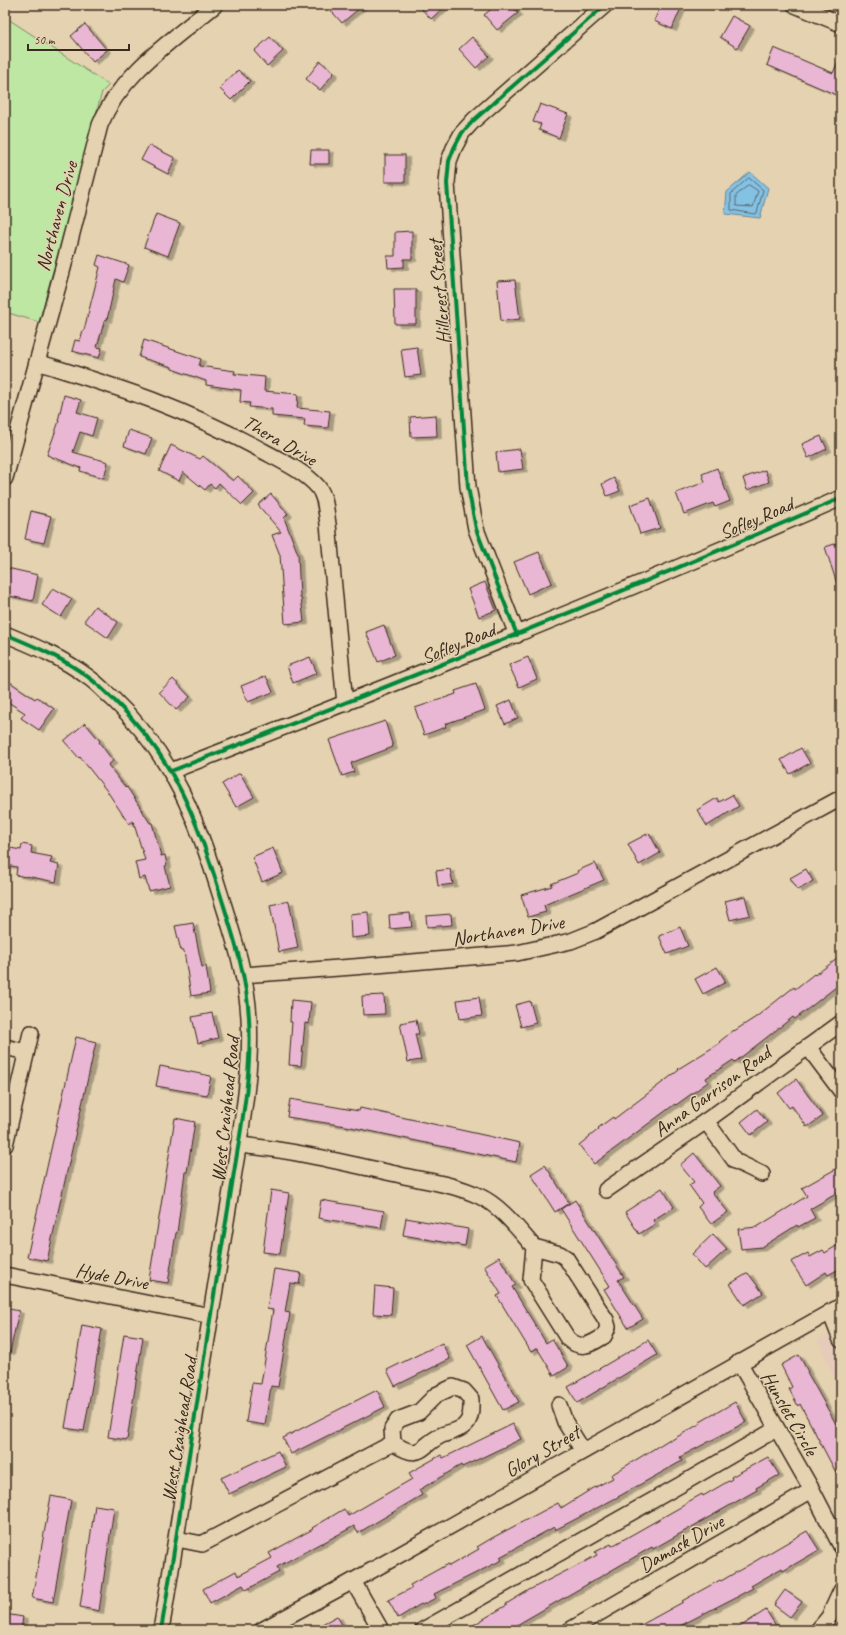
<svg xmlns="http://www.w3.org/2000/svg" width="846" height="1635" font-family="Caveat,sans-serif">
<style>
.built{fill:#e6caba}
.green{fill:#bde7a3;stroke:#7c8860}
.water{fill:#84c2e4;stroke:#678595}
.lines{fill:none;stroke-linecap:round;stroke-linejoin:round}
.shore{stroke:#58676d;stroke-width:1}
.building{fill:#e9b6d3;stroke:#3b2a1e;filter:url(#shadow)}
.minor-casing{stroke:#3b2a1e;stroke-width:18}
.minor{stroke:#e4d2b0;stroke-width:15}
.cycleway-casing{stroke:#e4d2b0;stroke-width:6}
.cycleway{stroke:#00873e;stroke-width:4}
.labels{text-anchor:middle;stroke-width:3;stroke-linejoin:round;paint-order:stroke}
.street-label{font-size:20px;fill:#3b2a1e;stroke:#e4d2b0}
</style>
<defs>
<filter id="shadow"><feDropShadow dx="4.5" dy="2.5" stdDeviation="0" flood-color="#0004"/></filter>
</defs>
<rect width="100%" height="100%" fill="#e4d2b0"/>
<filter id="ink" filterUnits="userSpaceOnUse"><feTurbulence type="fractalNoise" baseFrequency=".025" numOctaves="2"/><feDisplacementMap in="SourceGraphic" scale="8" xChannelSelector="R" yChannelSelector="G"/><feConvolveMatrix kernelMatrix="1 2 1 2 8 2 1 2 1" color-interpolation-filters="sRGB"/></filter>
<g filter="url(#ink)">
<!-- built -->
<g class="built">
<polygon points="841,1327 841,1391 818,1340"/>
<polygon points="55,1622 97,1630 53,1630"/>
</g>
<!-- green -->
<polygon class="green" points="5,17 109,85 102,92 39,322 5,312"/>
<!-- water -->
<polygon class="water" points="750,172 768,188 760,218 725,214 727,192"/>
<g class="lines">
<!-- shore -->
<g class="shore">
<polygon points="749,178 763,190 757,213 755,214 731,210 731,194"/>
<polygon points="749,185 758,191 753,207 736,206 736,196"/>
</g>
</g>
<!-- building -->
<g class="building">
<polygon points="326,5 363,5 342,23"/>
<polygon points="418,5 446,5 431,19"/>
<polygon points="496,5 511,5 518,13 497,30 484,15"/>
<polygon points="661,5 674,5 681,8 672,29 654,21"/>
<polygon points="732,16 750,26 737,48 720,37"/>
<polygon points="85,24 107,50 93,62 71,36"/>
<polygon points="270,37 283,51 267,66 254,51"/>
<polygon points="472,37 489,56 476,68 459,49"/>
<polygon points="774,48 833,73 841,55 841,97 767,65"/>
<polygon points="320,61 334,73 320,90 306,79"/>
<polygon points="238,70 250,81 231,100 219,88"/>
<polygon points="540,104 568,114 559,138 539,130 541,124 533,122"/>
<polygon points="149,145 175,158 168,174 141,160"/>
<polygon points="311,150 329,150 329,164 310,164"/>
<rect x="385" y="155" width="20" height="27"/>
<polygon points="156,214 180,223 168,256 144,247"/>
<polygon points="412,231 412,259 404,259 404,267 388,268 387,256 395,256 395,232"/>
<polygon points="99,255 129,265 123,282 116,279 107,320 105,319 97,347 102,348 99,358 72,351 75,340 80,341 83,330 84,330 100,267 96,265"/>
<polygon points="515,280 520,319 501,321 497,281"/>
<polygon points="394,289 416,289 416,324 395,324"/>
<polygon points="144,340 201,359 199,366 235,371 234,374 265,377 264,391 298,394 297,408 330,411 328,428 304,426 305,419 272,416 272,409 249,407 250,403 240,402 241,390 206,385 206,381 172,369 172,367 139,357"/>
<polygon points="417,347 421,375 405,377 401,349"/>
<polygon points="64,395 81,400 77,412 97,418 92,436 80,432 73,452 108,462 104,478 80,471 81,468 47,455 59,421 58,421"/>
<polygon points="436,415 437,436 411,437 410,417"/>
<polygon points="129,430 152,438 146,454 124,446"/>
<polygon points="821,436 827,449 808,458 802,444"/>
<polygon points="171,445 200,459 203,456 233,481 238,476 254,493 242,505 219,483 215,488 210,484 205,490 183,472 179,481 159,471"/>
<polygon points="520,449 523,469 498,472 496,452"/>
<polygon points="717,468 730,501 715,507 713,503 684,514 676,493 705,482 702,474"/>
<polygon points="765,470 769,482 747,490 743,478"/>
<polygon points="614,478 620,491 607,496 602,484"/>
<polygon points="271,494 288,514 284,518 298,554 300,597 301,597 304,622 285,624 280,555 272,535 281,532 258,505"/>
<polygon points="650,498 660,528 640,534 630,505"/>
<polygon points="31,511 51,516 44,543 25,539"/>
<polygon points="841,542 841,589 839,590 825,547"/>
<polygon points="539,552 552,583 528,594 514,562"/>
<polygon points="7,568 38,575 33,601 5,595 5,578"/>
<polygon points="485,582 496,610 479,617 468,589"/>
<polygon points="53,588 72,599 61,617 42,605"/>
<polygon points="95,606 118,622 108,638 84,621"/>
<polygon points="384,625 395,655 378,662 366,632"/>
<polygon points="310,657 317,673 293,683 287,666"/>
<polygon points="528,657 537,679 519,687 509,665"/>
<polygon points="266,676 273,692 248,702 241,686"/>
<polygon points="5,679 35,699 37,697 54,709 39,730 21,718 25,713 5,700"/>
<polygon points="173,679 190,697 176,710 159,692"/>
<polygon points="476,684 485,710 445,724 446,727 424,735 415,708 456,694 455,691"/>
<polygon points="511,700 518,718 505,724 497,706"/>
<polygon points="385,721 393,747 351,763 354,772 342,776 329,740"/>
<polygon points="85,723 100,741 99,742 113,761 108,765 126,788 127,787 150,823 152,823 161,856 165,855 167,865 165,866 170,886 149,891 145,877 139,879 135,862 145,860 133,821 129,824 107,791 80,757 79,758 64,741"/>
<polygon points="801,748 810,763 790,774 781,760"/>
<polygon points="240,773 254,797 236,807 222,784"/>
<polygon points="732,795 739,806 707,826 697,810 717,798 719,802"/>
<polygon points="649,833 660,853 639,865 628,844"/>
<polygon points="22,844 32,846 31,853 52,857 50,863 59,865 56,882 26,876 26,877 16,875 17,867 5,865 5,847 21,850"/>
<polygon points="273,848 283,873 262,882 252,857"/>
<polygon points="595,863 604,880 544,905 546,912 528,917 521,895 552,886 551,884 578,873 577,871"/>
<polygon points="450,869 453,884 438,886 436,871"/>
<polygon points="806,869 813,881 798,890 790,878"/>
<polygon points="745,896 750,915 730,920 725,901"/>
<polygon points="289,901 298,948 279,952 270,905"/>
<polygon points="368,912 370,936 351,938 350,914"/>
<polygon points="410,913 412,927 390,929 389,915"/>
<polygon points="451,914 452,925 427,927 426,916"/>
<polygon points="193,923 202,967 206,966 210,993 191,996 184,951 181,951 175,926"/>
<polygon points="680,927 688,946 667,954 659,936"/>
<polygon points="837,959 841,965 841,983 795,1019 793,1017 735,1062 733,1060 706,1078 708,1082 676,1105 675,1104 594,1164 579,1145 599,1129 598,1128 613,1117 614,1119 679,1070 678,1069 720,1043 719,1042 734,1030 734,1031 756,1017 794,987 795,989 814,974 815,975"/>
<polygon points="717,967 726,982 703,994 695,979"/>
<polygon points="384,995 385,1014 363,1015 362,996"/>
<polygon points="479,997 482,1016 460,1019 457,1000"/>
<polygon points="291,1000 311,1002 309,1024 305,1023 301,1066 289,1065 292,1022 290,1022"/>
<polygon points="530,1001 536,1023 521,1027 515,1005"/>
<polygon points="212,1013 218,1038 198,1043 192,1017"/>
<polygon points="416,1020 419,1034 415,1034 421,1060 408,1062 400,1023"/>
<polygon points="76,1037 96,1042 47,1261 27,1257"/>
<polygon points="160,1066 211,1076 207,1095 156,1086"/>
<polygon points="796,1079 823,1116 807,1127 792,1106 789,1108 778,1093"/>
<polygon points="290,1099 359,1111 360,1108 520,1143 516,1162 346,1126 287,1117"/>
<polygon points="757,1109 767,1122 751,1135 741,1122"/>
<polygon points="175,1118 195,1122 187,1172 185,1172 177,1233 176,1233 168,1283 149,1280"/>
<polygon points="694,1153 720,1186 712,1192 728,1212 711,1224 698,1207 702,1203 689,1185 694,1182 680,1165"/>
<polygon points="545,1165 569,1203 555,1212 531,1174"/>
<polygon points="841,1166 841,1191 810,1209 815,1218 798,1227 797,1225 762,1247 741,1249 738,1229 757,1227 807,1196 802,1188"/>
<polygon points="662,1188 674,1207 653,1220 655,1224 639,1234 625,1212"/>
<polygon points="271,1190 289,1193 280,1254 263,1252"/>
<polygon points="321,1200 384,1211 381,1228 318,1218"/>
<polygon points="575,1200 624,1277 618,1280 643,1319 628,1328 604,1289 610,1286 561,1209"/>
<polygon points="406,1218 468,1229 465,1246 403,1235"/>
<polygon points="713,1234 727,1249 705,1269 692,1254"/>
<polygon points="841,1243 841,1268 828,1275 826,1272 806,1285 791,1262 808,1253 810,1257 823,1250 825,1253"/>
<polygon points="499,1257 516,1285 512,1287 546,1343 552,1339 568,1366 567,1368 554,1376 537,1348 531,1352 497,1296 501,1294 484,1266"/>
<polygon points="274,1269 301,1273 299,1284 290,1283 285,1312 290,1313 278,1387 271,1386 265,1425 246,1422 252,1383 261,1384 273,1310 267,1309"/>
<polygon points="748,1273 763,1293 744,1305 730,1284"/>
<polygon points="375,1286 393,1288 391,1315 373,1314"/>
<polygon points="5,1308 19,1311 10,1352 5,1351"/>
<polygon points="82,1325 102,1329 84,1431 65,1428"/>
<polygon points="124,1334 143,1337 127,1440 108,1437"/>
<polygon points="482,1336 519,1402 503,1410 467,1345"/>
<polygon points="648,1340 657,1355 577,1403 568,1387"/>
<polygon points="442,1343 450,1359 395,1386 387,1370"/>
<polygon points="799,1355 808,1372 807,1372 841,1433 841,1482 800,1404 798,1406 789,1389 792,1387 781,1365"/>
<polygon points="377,1390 385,1407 291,1454 283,1438"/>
<polygon points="735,1402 746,1422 680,1457 682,1461 616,1498 555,1530 554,1527 500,1557 502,1560 434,1594 436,1598 422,1605 421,1604 398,1618 388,1600 412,1588 410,1585 448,1564 449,1566 479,1549 477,1547 492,1538 558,1503 561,1508 590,1490 613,1478 611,1475 670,1439 670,1441 701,1423 700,1422"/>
<polygon points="513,1424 521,1439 462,1467 461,1465 419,1490 422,1495 358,1533 354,1526 321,1544 321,1543 277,1567 279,1572 246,1590 243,1585 210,1603 203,1589 236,1571 238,1576 272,1558 269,1553 313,1529 312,1528 344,1509 348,1516 412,1479 409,1473 441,1455 443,1458"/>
<polygon points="278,1451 286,1467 229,1494 221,1478"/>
<polygon points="768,1457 779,1475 756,1488 757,1490 653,1549 652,1547 508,1630 465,1630 507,1605 506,1604 529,1590 568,1570 568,1571 597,1555 595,1552 611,1544 612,1546 686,1504 686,1503 702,1494 703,1496 732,1479 731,1477"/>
<polygon points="51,1496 71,1500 53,1602 32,1598"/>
<polygon points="95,1505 114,1508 99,1611 80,1607"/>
<polygon points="807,1531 819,1550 783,1571 782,1568 751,1586 753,1588 738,1596 672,1630 632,1630 683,1602 682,1601 720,1580 721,1581"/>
<polygon points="785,1590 802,1602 790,1617 774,1605"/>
<polygon points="766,1610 776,1626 769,1630 735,1630"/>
<polygon points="5,1614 23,1617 21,1630 5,1630"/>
<polygon points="337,1616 345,1630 311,1630"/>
</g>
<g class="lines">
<defs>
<g id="minor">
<polyline points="795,5 841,24"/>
<path d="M 37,362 C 75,374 115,386 152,400 C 191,415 228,432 265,452 C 282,461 305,472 318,487 C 326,497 326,512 328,524 L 345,704"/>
<path d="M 5,478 L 63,268 L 100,125 C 121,73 173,40 215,5"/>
<path d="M 5,634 C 34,646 63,658 88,677 C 97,683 105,692 113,699 C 174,757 198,821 222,900 C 234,938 247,978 249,1018 C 252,1068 243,1118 235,1166 C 227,1215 219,1264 211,1314 C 194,1419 179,1525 161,1630"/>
<polyline points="517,635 476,529 468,487 447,183 449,161 454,148 462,133 474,120 605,5"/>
<path d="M 171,771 C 396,684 620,594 841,498"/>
<polyline points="243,975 353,967 517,953 571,941 596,931 841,798"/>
<polyline points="5,1047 26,1052"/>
<polyline points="808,1047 841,1091"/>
<polyline points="706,1121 735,1161 762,1174"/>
<polyline points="5,1145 31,1033"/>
<path d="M 239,1145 C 293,1150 346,1163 400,1175 C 425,1181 454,1184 479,1196 C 501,1206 518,1229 534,1247 L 531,1280 L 568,1339 C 582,1351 591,1344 604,1336 L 608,1327 L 606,1320 L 566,1258 L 560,1254 L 534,1247"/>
<polyline points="606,1190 706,1121 841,1023"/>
<polyline points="5,1275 211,1316"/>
<polyline points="830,1312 841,1340"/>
<polyline points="739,1362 812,1490 841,1546"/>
<polyline points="559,1405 565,1422 583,1451"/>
<path d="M 177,1539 L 202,1544 L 393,1443 C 422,1462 419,1446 442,1435 C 449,1432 459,1431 465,1425 C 472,1418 471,1408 471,1399 L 464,1391 L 453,1387 L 436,1395 L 419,1412 L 398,1420 L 392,1429 L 393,1443"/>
<polyline points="353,1581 381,1630"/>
<polyline points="262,1630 353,1581 841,1306"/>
<polyline points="423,1630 680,1485 776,1429"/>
<polyline points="570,1630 812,1490"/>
<polyline points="818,1630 829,1617 841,1591"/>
</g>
</defs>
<!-- minor casing -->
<use href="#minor" class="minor-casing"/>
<!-- minor -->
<use href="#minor" class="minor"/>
<defs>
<g id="cycleway">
<path d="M 5,634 C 34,646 63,658 88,677 C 97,683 105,692 113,699 C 174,757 198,821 222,900 C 234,938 247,978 249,1018 C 252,1068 243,1118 235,1166 C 227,1215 219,1264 211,1314 C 194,1419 179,1525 161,1630"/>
<polyline points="517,635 476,529 468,487 447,183 449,161 454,148 462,133 474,120 605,5"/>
<path d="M 171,771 C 396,684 620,594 841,498"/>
</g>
</defs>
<!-- cycleway casing -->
<use href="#cycleway" class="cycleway-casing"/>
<!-- cycleway -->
<use href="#cycleway" class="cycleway"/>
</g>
</g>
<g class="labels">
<!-- street labels -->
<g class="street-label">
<text transform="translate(56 216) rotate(-75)" y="7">Northaven Drive</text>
<text transform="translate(439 292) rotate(-95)" y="7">Hillcrest Street</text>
<text transform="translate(280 440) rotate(30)" y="7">Thera Drive</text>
<text transform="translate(756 518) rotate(-23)" y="7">Sofley Road</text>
<text transform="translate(458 643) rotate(-22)" y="7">Sofley Road</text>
<text transform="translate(508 930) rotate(-9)" y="7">Northaven Drive</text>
<text transform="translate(712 1091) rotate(-36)" y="7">Anna Garrison Road</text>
<text transform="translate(225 1109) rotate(-84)" y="7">West Craighead Road</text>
<text transform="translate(112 1276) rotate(11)" y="7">Hyde Drive</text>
<text transform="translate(790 1413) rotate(60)" y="7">Hunslet Circle</text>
<text transform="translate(179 1429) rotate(-81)" y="7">West Craighead Road</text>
<text transform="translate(542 1451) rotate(-30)" y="7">Glory Street</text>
<text transform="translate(681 1543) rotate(-30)" y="7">Damask Drive</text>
</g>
</g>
<!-- margin -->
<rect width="846" height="1635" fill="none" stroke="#e4d2b0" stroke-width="20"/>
<rect x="10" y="10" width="826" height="1615" fill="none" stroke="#3b2a1e" stroke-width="1.5" filter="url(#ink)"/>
<!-- scale -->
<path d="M28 44v6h101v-6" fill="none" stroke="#3b2a1e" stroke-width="2"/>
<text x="34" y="44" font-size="12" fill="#3b2a1e" stroke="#e4d2b0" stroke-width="3" paint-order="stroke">50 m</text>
</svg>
